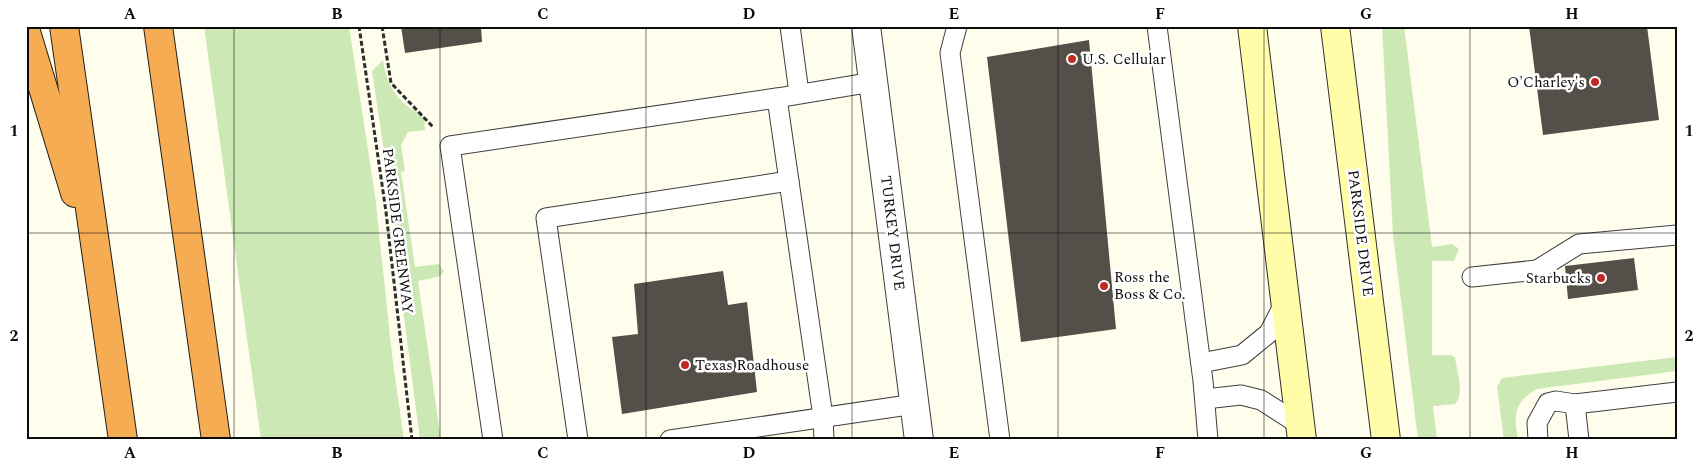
<svg xmlns="http://www.w3.org/2000/svg" width="1703" height="466" font-family="Spectral,serif">
<style>
.green{fill:#cce9b5}
.building{fill:#554f49}
.lines{fill:none;stroke-linecap:round;stroke-linejoin:round}
.lane-casing{stroke:#3f3f3f;stroke-width:21}
.street-casing{stroke:#3f3f3f;stroke-width:30}
.secondary-casing{stroke:#2e2e2e;stroke-width:30}
.highway-casing{stroke:#1d1d1d;stroke-width:30}
.path{stroke:#2e2e2e;stroke-width:3;stroke-dasharray:5 2.5;stroke-linecap:butt}
.lane{stroke:#fff;stroke-width:19}
.street{stroke:#fff;stroke-width:28}
.secondary{stroke:#fffda7;stroke-width:28}
.highway{stroke:#f6ac53;stroke-width:28}
.grid{fill:none;stroke:#0c0c0c;stroke-width:1;stroke-opacity:0.55}
.poi-dot{fill:#be2923;stroke:#fff;stroke-width:2}
.labels{text-anchor:middle;stroke-width:5;stroke-linejoin:round;paint-order:stroke}
.poi-label{font-size:15px;fill:#0c0c0c;stroke:#fff;text-anchor:start}
.street-label{font-size:15px;fill:#0c0c0c;stroke:#fff}
.neatline{fill:none;stroke:#0c0c0c;stroke-width:2}
.grid-label{font-size:16px;text-anchor:middle;font-weight:bold;fill:#0c0c0c}
</style>
<rect width="100%" height="100%" fill="#fffdec"/>
<!-- green -->
<g class="green">
<polygon points="204,26 349,26 375,195 392,355 404,440 261,440"/>
<path d="M 1382,26 L 1404,26 L 1432,247 L 1452,244 L 1459,249 L 1454,261 L 1432,261 L 1432,355 L 1451,355 L 1455,358 C 1457,371 1465,393 1455,404 L 1433,406 L 1437,440 L 1418,440 L 1393,235 Z"/>
<path d="M 383,60 C 387,88 399,104 424,116 L 425,130 L 408,132 L 401,145 L 405,171 L 401,172 L 415,267 L 439,264 L 444,272 L 438,277 L 418,281 L 441,440 L 420,440 L 403,309 L 399,252 L 372,71 Z"/>
<path d="M 1677,357 L 1677,371 L 1537,389 C 1513,403 1514,415 1518,440 L 1504,440 L 1497,387 L 1502,378 Z"/>
</g>
<!-- building -->
<g class="building">
<polygon points="401,26 481,26 482,42 405,53"/>
<polygon points="1529,26 1647,26 1659,120 1543,135"/>
<polygon points="1089,40 1116,329 1021,342 987,57"/>
<polygon points="1634,258 1638,290 1568,299 1565,266"/>
<polygon points="723,271 728,305 747,302 757,392 622,414 612,337 638,334 634,284"/>
</g>
<g class="lines">
<defs>
<g id="lane">
<polyline points="790,26 799,93"/>
<polyline points="957,26 950,53 1000,440"/>
<polyline points="1157,26 1203,381 1208,440"/>
<polyline points="777,98 873,82"/>
<polyline points="1472,277 1537,270 1579,244 1677,235"/>
<polyline points="1201,363 1242,355 1269,333 1285,302"/>
<polyline points="1205,399 1241,395 1261,400 1300,425"/>
<polyline points="1575,404 1579,440"/>
<polyline points="493,440 450,146 777,98 823,417 824,440"/>
<polyline points="578,440 546,218 789,181"/>
<polyline points="670,440 915,404"/>
<polyline points="1538,440 1537,423 1548,403 1556,401 1575,404 1677,392"/>
</g>
<polyline id="street" points="866,26 919,440"/>
<g id="secondary">
<polyline points="1252,26 1302,440"/>
<polyline points="1335,26 1386,440"/>
</g>
<g id="highway">
<polyline points="64,26 123,440"/>
<polyline points="158,26 216,440"/>
<polyline points="26,32 75,193"/>
</g>
</defs>
<!-- lane casing -->
<use href="#lane" class="lane-casing"/>
<!-- street casing -->
<use href="#street" class="street-casing"/>
<!-- secondary casing -->
<use href="#secondary" class="secondary-casing"/>
<!-- highway casing -->
<use href="#highway" class="highway-casing"/>
<!-- path -->
<g class="path">
<polyline points="359,26 386,212 412,440"/>
<polyline points="382,26 391,83 433,127"/>
</g>
<!-- lane -->
<use href="#lane" class="lane"/>
<!-- street -->
<use href="#street" class="street"/>
<!-- secondary -->
<use href="#secondary" class="secondary"/>
<!-- highway -->
<use href="#highway" class="highway"/>
</g>
<!-- grid -->
<path class="grid" d="M 234,26 L 234,440M 440,26 L 440,440M 646,26 L 646,440M 852,26 L 852,440M 1058,26 L 1058,440M 1264,26 L 1264,440M 1470,26 L 1470,440M 26,233 L 1677,233"/>
<!-- markers -->
<g class="poi-dot">
<circle cx="1072" cy="59" r="5"/>
<circle cx="1595" cy="82" r="5"/>
<circle cx="1601" cy="278" r="5"/>
<circle cx="1104" cy="286" r="5"/>
<circle cx="685" cy="365" r="5"/>
</g>
<g class="labels">
<!-- poi labels -->
<g class="poi-label">
<text x="1082" y="64">U.S. Cellular</text>
<text x="1585" y="87" text-anchor="end">O'Charley's</text>
<text x="1114" y="282">Ross the<tspan x="1114" dy="17">Boss &amp; Co.</tspan></text>
<text x="1591" y="283" text-anchor="end">Starbucks</text>
<text x="695" y="370">Texas Roadhouse</text>
</g>
<!-- street labels -->
<g class="street-label">
<text transform="translate(398 231) rotate(83)" y="5">PARKSIDE GREENWAY</text>
<text transform="translate(893 233) rotate(83)" y="5">TURKEY DRIVE</text>
<text transform="translate(1361 233) rotate(83)" y="5">PARKSIDE DRIVE</text>
</g>
</g>
<!-- border -->
<rect width="1703" height="466" fill="none" stroke="#ffffff" stroke-width="55"/>
<rect x="28" y="28" width="1648" height="410" class="neatline"/>
<g class="grid-label">
<text x="130" y="19">A</text>
<text x="337" y="19">B</text>
<text x="543" y="19">C</text>
<text x="749" y="19">D</text>
<text x="954" y="19">E</text>
<text x="1160" y="19">F</text>
<text x="1366" y="19">G</text>
<text x="1572" y="19">H</text>
<text x="14" y="136">1</text>
<text x="1689" y="136">1</text>
<text x="14" y="341">2</text>
<text x="1689" y="341">2</text>
<text x="130" y="458">A</text>
<text x="337" y="458">B</text>
<text x="543" y="458">C</text>
<text x="749" y="458">D</text>
<text x="954" y="458">E</text>
<text x="1160" y="458">F</text>
<text x="1366" y="458">G</text>
<text x="1572" y="458">H</text>
</g>
</svg>
